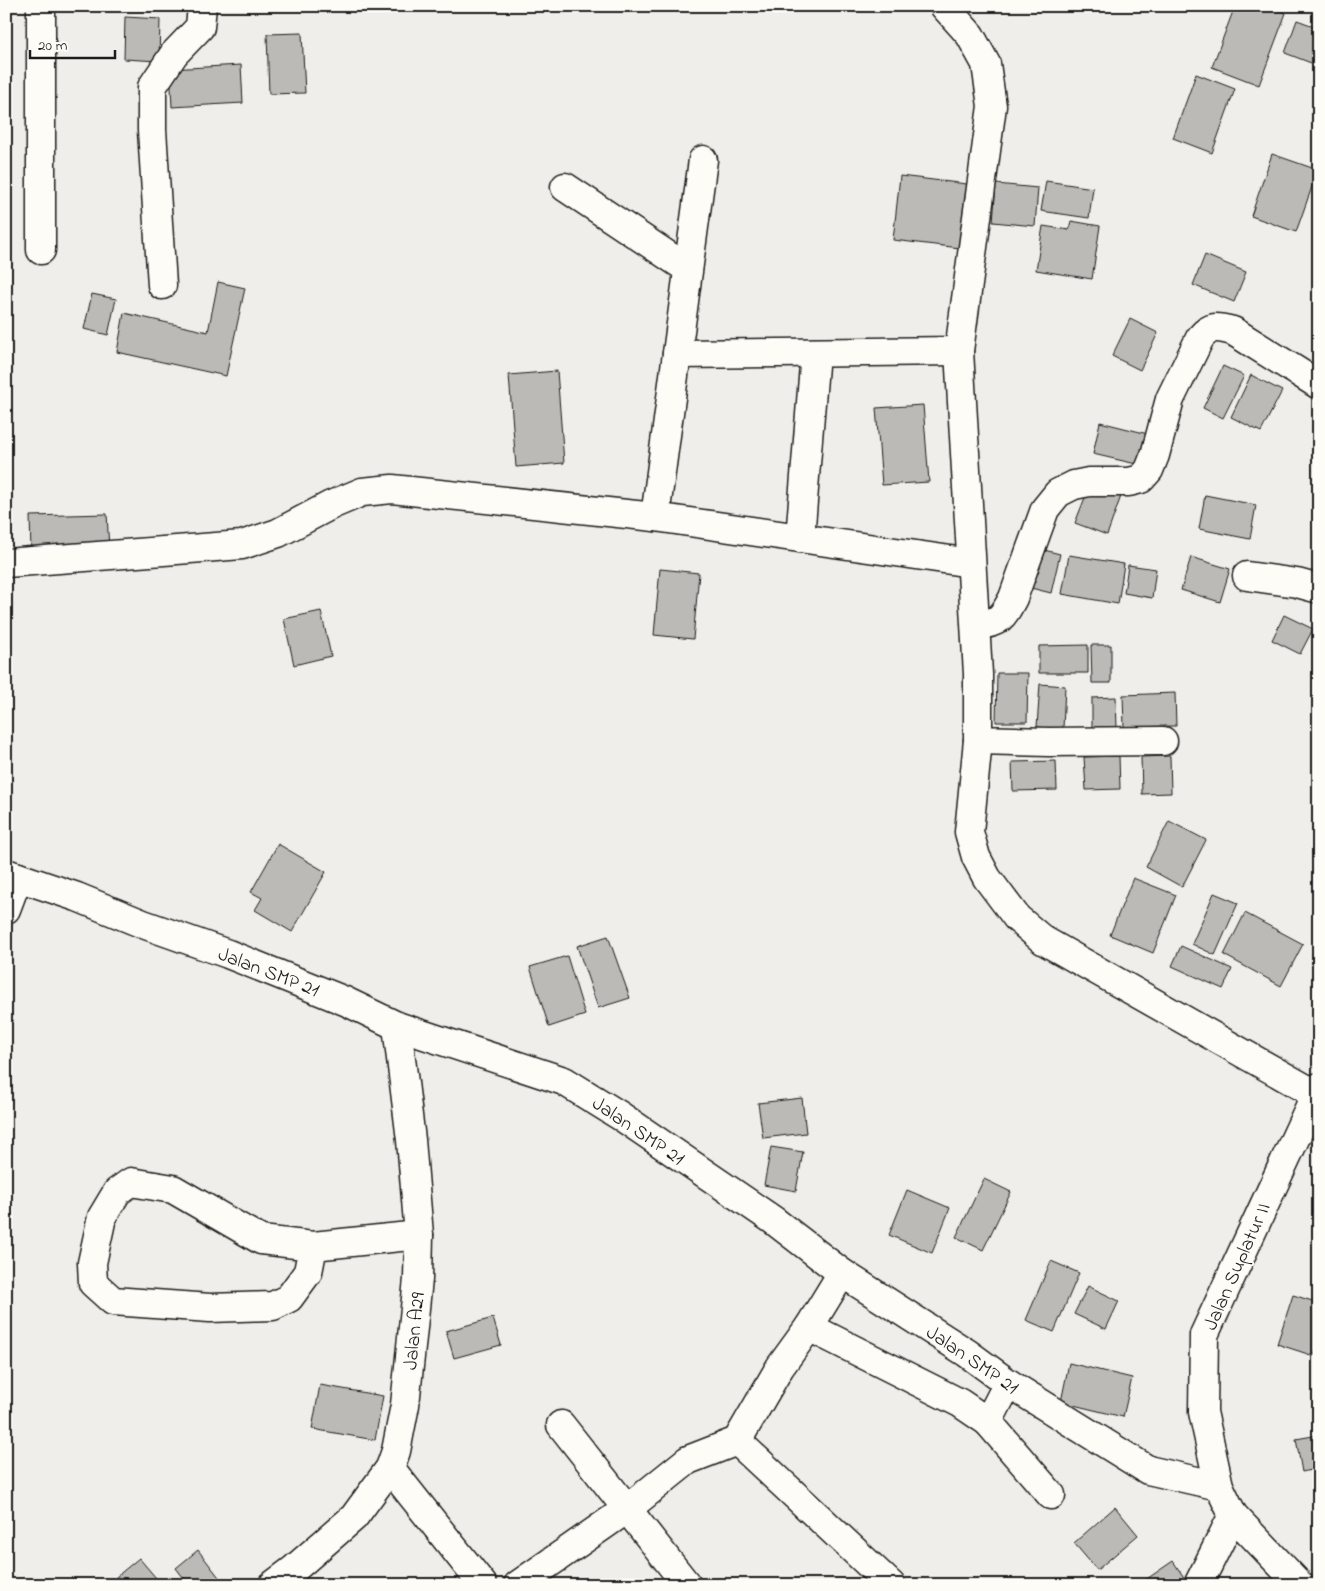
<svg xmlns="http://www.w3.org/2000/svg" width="1325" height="1591" font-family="'Indie Flower',sans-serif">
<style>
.building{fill:#bbbab6;stroke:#1c1c1c}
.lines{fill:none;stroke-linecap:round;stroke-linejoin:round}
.minor-casing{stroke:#1c1c1c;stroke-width:31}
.minor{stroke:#fdfcf7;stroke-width:28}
.labels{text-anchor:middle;stroke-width:4;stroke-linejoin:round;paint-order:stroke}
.street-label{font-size:20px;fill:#1c1c1c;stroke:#fdfcf7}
</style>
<rect width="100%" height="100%" fill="#f0eeea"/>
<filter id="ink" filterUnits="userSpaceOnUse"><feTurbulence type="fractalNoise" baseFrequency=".02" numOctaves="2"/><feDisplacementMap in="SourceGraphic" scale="10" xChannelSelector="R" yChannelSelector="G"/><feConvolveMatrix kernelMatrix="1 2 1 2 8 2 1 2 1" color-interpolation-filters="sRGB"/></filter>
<g filter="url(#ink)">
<!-- building -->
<g class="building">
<polygon points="1202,6 1223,6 1221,12"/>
<polygon points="1235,6 1268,6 1286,13 1259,85 1212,67"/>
<polygon points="125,17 160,19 159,61 124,59"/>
<polygon points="1297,20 1319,28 1319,66 1285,53"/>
<polygon points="302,33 305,93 269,94 267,34"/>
<polygon points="241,65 243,103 172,107 170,69"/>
<polygon points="1196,74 1235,89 1212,153 1173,138"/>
<polygon points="1272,154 1318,170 1296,232 1251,216"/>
<polygon points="900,176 967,184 960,248 893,240"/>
<polygon points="1046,181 1093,188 1089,218 1041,211"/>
<polygon points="996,184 1038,188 1035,226 993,222"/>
<polygon points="1071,221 1100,226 1092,279 1036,270 1043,226 1069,230"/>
<polygon points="1205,255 1246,272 1234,302 1193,285"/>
<polygon points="218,282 245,288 226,376 117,352 124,313 208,332"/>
<polygon points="92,294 116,299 108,335 84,329"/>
<polygon points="1130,319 1158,333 1140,370 1112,356"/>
<polygon points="1223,366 1244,376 1223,418 1203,408"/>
<polygon points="557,371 564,463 516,467 509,375"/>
<polygon points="1251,375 1282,391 1261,432 1231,417"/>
<polygon points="923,405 929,482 882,485 876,408"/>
<polygon points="1100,422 1152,435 1145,466 1093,454"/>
<polygon points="1090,485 1121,496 1107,535 1075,523"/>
<polygon points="1205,495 1256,505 1250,539 1199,529"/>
<polygon points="107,514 109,549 31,552 30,516"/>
<polygon points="1036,548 1060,554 1051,593 1027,587"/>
<polygon points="1069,555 1124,564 1118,604 1062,594"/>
<polygon points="1191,557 1230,569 1220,602 1181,590"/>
<polygon points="1128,565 1156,569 1152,598 1124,593"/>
<polygon points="660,569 699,573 693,639 654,635"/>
<polygon points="321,611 331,656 294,665 284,619"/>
<polygon points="1284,615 1313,629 1300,654 1272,640"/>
<polygon points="1088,645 1088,673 1039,673 1039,646"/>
<polygon points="1091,645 1111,645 1111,683 1092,683"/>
<polygon points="997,673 1028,673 1027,722 996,722"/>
<polygon points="1040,684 1065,686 1063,729 1037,727"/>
<polygon points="1175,693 1176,726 1124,727 1123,695"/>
<polygon points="1116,697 1117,728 1092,729 1092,698"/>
<polygon points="1119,756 1120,789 1086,790 1084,757"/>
<polygon points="1170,756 1171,793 1142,794 1141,757"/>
<polygon points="1056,761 1057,790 1013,791 1012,762"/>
<polygon points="1169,821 1206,840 1182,887 1146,867"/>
<polygon points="278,844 326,872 292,932 255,910 262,898 251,892"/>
<polygon points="1133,878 1176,895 1153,953 1110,935"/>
<polygon points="1214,893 1238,903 1215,955 1192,944"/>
<polygon points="1245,913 1303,944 1281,986 1224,955"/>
<polygon points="608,936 630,998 598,1008 577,946"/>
<polygon points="1181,946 1232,969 1223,989 1172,966"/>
<polygon points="567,956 585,1015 549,1027 530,967"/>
<polygon points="802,1098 806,1133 763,1138 758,1103"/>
<polygon points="771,1147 803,1152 796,1191 764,1185"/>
<polygon points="984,1179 1011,1192 983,1250 956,1237"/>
<polygon points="907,1190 950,1208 932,1253 889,1235"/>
<polygon points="1051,1261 1079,1273 1054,1332 1026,1320"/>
<polygon points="1088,1286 1119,1301 1106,1329 1074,1314"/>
<polygon points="1293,1295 1319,1303 1319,1342 1314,1356 1277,1344"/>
<polygon points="493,1318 501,1345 454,1358 446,1331"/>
<polygon points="1069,1363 1132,1378 1123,1417 1061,1402"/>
<polygon points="320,1385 383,1396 375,1440 312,1429"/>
<polygon points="1319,1435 1319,1468 1302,1472 1296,1439"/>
<polygon points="1115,1507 1138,1535 1097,1570 1074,1543"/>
<polygon points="198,1550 225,1585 189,1585 176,1568"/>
<polygon points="139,1558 162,1585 122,1585 116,1577"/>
<polygon points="1173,1561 1189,1585 1138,1585"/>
</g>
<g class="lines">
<defs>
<g id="minor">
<polyline points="41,6 41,250"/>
<polyline points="944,6 970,35 986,64 992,106 959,351 978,674 978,740 1049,742 1163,741"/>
<polyline points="565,187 688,269"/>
<polyline points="162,285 152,130 152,87 174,54 200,27 202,6"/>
<polyline points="677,354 959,351"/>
<polyline points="655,517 703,160"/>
<polyline points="800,538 815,353"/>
<polyline points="6,563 242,545 278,533 331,505 362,492 392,489 655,517 971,563"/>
<polyline points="1247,576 1297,583 1319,589"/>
<path d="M 976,625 C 999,624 1003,617 1013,598 L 1045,509 L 1058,493 L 1074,485 L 1089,482 L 1129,482 L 1141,479 L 1149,470 L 1155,455 L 1170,399 L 1200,338 C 1211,325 1217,327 1233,331 L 1319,385"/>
<polyline points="978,740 969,832 976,857 987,878 1017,918 1043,940 1315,1094"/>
<polyline points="6,873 77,897 143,924 228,954 345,1001 397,1026 564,1081 622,1117 773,1220 842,1273 967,1353 1008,1383 1148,1470 1219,1486"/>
<polyline points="6,909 18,877"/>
<polyline points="313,1246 308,1272 289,1298 273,1306 210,1308 113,1301 93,1283 92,1263 102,1217 117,1192 131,1182 173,1189 261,1240 313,1246 419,1235"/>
<polyline points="809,1327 960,1403 988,1422 1008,1383"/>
<polyline points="988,1422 1051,1495"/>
<polyline points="561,1425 687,1585"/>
<polyline points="737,1441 891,1585"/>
<polyline points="390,1468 483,1585"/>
<polyline points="273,1585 293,1570 354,1517 390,1468 396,1451 405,1405 418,1279 419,1235 411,1140 397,1026"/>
<polyline points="518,1585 627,1509 688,1460 737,1441 780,1367 809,1327 842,1273"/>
<polyline points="1198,1585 1233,1515"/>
<polyline points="1300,1585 1233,1515 1219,1486 1203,1412 1204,1335 1319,1087"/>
</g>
</defs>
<!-- minor casing -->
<use href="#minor" class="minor-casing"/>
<!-- minor -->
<use href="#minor" class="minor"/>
</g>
</g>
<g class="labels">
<!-- street labels -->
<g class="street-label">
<text transform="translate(269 971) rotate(21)" y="7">Jalan SMP 21</text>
<text transform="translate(639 1130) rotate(34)" y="7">Jalan SMP 21</text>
<text transform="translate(1236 1266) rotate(-66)" y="7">Jalan Suplatur II</text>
<text transform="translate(413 1331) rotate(-84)" y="7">Jalan A29</text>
<text transform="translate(973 1359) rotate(34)" y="7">Jalan SMP 21</text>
</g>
</g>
<!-- margin -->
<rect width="1325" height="1591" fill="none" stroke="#fdfcf7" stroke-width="25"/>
<rect x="12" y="12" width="1300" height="1566" fill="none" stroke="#1c1c1c" stroke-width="2" filter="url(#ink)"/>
<!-- scale -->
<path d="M30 50v8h85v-8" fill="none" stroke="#1c1c1c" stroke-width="2.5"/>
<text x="38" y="50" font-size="15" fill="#1c1c1c" stroke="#fdfcf7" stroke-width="4" paint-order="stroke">20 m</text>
</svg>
